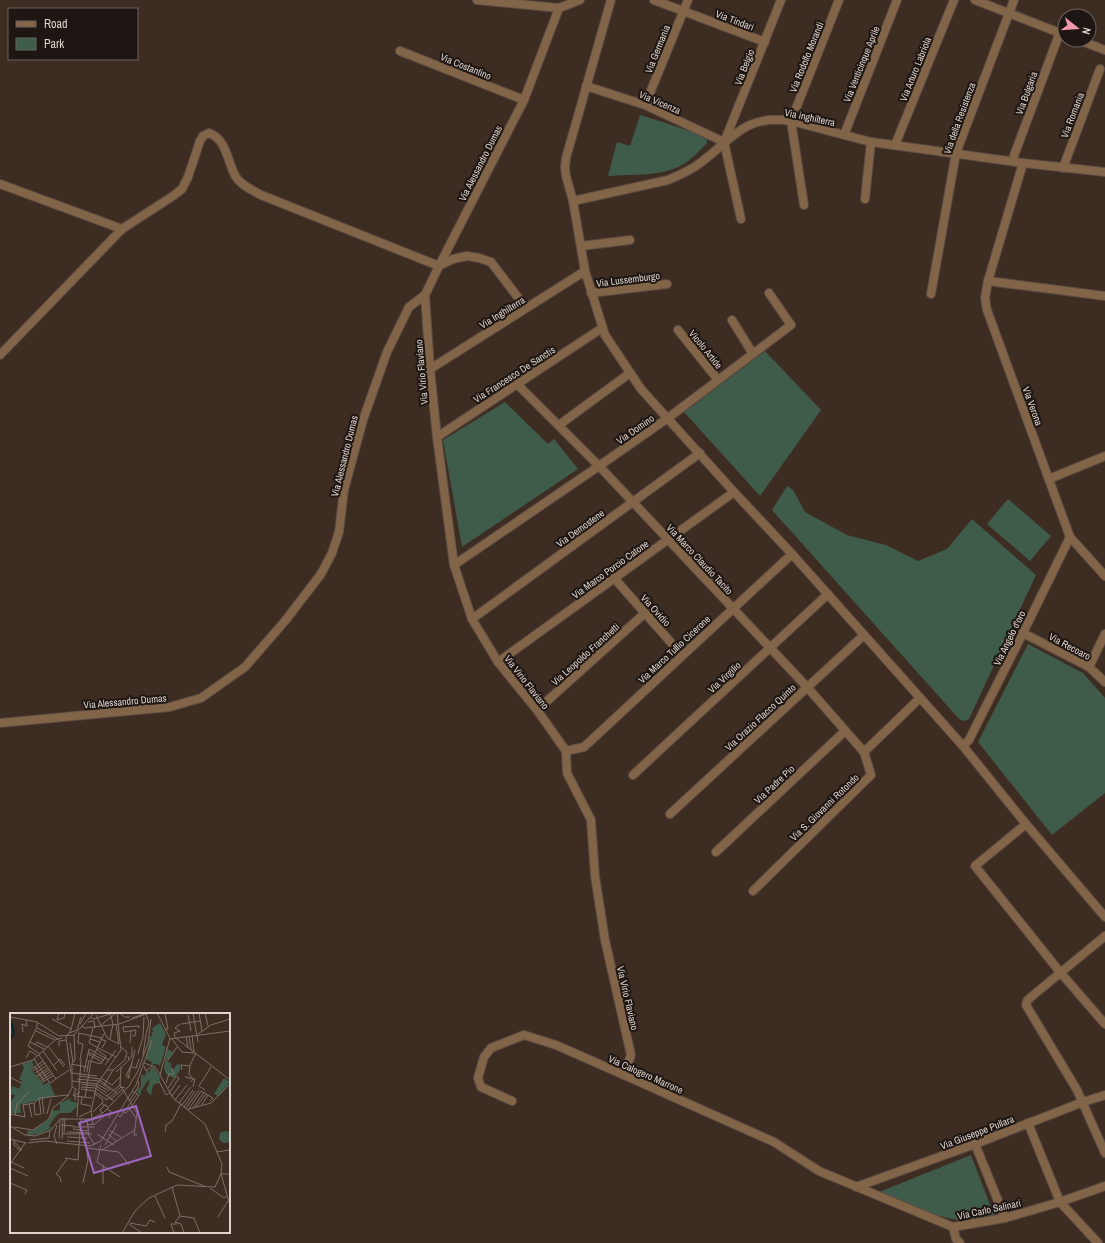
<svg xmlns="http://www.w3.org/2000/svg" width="1105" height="1243" font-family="'Archivo Narrow',sans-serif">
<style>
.green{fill:#3f5b49}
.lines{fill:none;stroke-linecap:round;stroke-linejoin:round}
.street-casing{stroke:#5a4a41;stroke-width:10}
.street{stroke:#826548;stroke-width:8}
.labels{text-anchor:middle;stroke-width:4;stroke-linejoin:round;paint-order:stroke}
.street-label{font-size:10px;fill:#dfd4cd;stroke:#1e1612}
.inset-river{fill:none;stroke:#06232e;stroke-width:2}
.inset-road{fill:none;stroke:#7e6f66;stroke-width:1}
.view{fill:#9e67c4;fill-opacity:0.15;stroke:#9e67c4;stroke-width:2}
.inset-edge{fill:none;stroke:#dfd4cd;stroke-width:2}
</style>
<rect width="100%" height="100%" fill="#3d2c22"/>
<!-- green -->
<g class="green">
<path d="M 640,115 L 669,124 L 704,136 L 707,138 L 707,143 C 700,150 693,158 684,164 C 662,177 633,174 608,176 L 617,142 L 630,146 Z"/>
<polygon points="765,351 821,410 760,496 684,412"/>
<polygon points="505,402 548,444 554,439 578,469 462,547 443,440"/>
<polygon points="787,486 793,490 805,512 847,535 886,545 918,561 947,549 972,519 1036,575 969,719 964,721 960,720 772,510"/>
<polygon points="1008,499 1051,536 1030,561 987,524"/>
<polygon points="1028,644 1083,673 1105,698 1105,793 1052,835 978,742"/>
<polygon points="971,1155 994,1215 962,1221 939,1216 879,1192"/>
</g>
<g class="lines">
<defs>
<g id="street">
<polyline points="477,0 559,8 580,0"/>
<polyline points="611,0 566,158 565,167 566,176 573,201 585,271 605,335 641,389 734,492 792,554 963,746 1026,824 1105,917"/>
<polyline points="654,0 765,42"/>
<polyline points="975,0 1065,35"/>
<polyline points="1079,40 1105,50"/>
<polyline points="400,51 524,100"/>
<polyline points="586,86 645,105 724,142"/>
<polyline points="645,105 688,0"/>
<polyline points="844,135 897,0"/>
<polyline points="725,140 781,0"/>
<polyline points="724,142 741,219"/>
<polyline points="895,145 954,0"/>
<polyline points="1012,161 1060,32"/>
<polyline points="1023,163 988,281 985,298 987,310 1070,537 1105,576"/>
<polyline points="1063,168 1100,69"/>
<polyline points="0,184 122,229"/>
<polyline points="865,199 871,142"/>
<path d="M 573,201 L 668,180 C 677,176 687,172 696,166 C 730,143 742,113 791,121 L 871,142 L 1023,163 L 1105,172"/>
<polyline points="804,205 791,121 839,0"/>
<polyline points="581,246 630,240"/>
<polyline points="988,281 1105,296"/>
<polyline points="591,293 667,284"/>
<polyline points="931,294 956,153 1014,0"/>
<polyline points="425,295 430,369 437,437 454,565 472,619 498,662 537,710 566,751 567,773 591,820 595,876 605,940 631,1055 624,1075"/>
<polyline points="732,320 753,354"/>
<polyline points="678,330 718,380"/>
<path d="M 0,355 L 122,229 L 173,196 L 182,189 L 188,177 L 200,141 L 203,136 L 209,133 C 227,139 227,162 236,177 C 241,185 252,190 261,195 L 439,266 L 453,259 L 467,256 L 479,258 L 491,262 L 526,308"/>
<polyline points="430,369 585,271"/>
<polyline points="517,384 599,466 807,687 864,752"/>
<polyline points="559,425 630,373"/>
<polyline points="437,437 602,328"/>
<polyline points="1049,479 1105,456"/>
<polyline points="454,565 599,466 668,418 791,325 769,293"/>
<polyline points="614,578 682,655"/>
<polyline points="472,619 700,453"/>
<polyline points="1023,633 1089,667 1105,682"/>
<polyline points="498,662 734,492"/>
<polyline points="1089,667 1105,634"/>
<polyline points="537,710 645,613"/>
<polyline points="0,723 170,707 201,698 245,667 285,621 321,574 332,553 339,532 344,490 363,420 387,352 409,307 425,295 439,266 524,100 559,8"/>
<polyline points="963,746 969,740 1023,633 1070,537"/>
<polyline points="566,751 584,747 792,554"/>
<polyline points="633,775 828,594"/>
<polyline points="670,814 864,635"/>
<polyline points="1026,824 975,866 1060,972 1105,1024"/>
<polyline points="716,852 845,731"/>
<polyline points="753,891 871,775 864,752 920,698"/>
<polyline points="1105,936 1031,997 1027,1001 1026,1005 1077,1090 1105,1153"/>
<polyline points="512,1101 481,1087 478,1078 484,1057 491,1048 524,1035 556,1045 624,1075 774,1142 819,1171 953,1227 1005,1218 1060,1202 1105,1186"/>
<polyline points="1028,1123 1060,1202 1098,1243"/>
<polyline points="975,1144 1005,1218"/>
<polyline points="856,1187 975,1144 1083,1102 1105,1095"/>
<polyline points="953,1227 956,1239 960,1243"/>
</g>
</defs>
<!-- street casing -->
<use href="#street" class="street-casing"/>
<!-- street -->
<use href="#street" class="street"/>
</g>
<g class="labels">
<!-- street labels -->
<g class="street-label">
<text transform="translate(735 20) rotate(21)" y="4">Via Tindari</text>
<text transform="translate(657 49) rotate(-68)" y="4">Via Germania</text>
<text transform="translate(806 57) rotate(-68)" y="4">Via Rodolfo Morandi</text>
<text transform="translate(861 64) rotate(-68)" y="4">Via Venticinque Aprile</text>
<text transform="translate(466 66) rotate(22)" y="4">Via Costantino</text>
<text transform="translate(744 67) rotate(-68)" y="4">Via Belgio</text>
<text transform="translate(915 69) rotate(-68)" y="4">Via Arturo Labriola</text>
<text transform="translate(1026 93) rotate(-70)" y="4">Via Bulgaria</text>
<text transform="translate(660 102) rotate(23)" y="4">Via Vicenza</text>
<text transform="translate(1072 115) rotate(-69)" y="4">Via Romania</text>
<text transform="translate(810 117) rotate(12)" y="4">Via inghilterra</text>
<text transform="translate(959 118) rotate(-70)" y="4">Via della Resistenza</text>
<text transform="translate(480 163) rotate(-63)" y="4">Via Alessandro Dumas</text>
<text transform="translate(628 279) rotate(-7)" y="4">Via Lussemburgo</text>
<text transform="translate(502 312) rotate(-32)" y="4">Via Inghilterra</text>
<text transform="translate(706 349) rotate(51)" y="4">Vicolo Artide</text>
<text transform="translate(421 372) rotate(-95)" y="4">Via Virio Flaviano</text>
<text transform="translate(514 374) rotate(-33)" y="4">Via Francesco De Sanctis</text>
<text transform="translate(1033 406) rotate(70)" y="4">Via Verona</text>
<text transform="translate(635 429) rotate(-35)" y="4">Via Domino</text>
<text transform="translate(344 456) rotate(-76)" y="4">Via Alessandro Dumas</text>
<text transform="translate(580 528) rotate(-36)" y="4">Via Demostene</text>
<text transform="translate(700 559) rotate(47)" y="4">Via Marco Claudio Tacito</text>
<text transform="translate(610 569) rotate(-36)" y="4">Via Marco Porcio Catone</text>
<text transform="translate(656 610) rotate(48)" y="4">Via Ovidio</text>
<text transform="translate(1009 638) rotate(-64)" y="4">Via Angelo d'oro</text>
<text transform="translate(1070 646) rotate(28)" y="4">Via Recoaro</text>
<text transform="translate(674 649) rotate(-43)" y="4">Via Marco Tullio Cicerone</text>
<text transform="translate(585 654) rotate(-42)" y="4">Via Leopoldo Franchetti</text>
<text transform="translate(724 677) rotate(-43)" y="4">Via Virgilio</text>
<text transform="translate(527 682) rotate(52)" y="4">Via Virio Flaviano</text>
<text transform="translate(125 701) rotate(-5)" y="4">Via Alessandro Dumas</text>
<text transform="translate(760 717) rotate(-43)" y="4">Via Orazio Flacco Quinto</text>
<text transform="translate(774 784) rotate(-43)" y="4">Via Padre Pio</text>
<text transform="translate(824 807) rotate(-44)" y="4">Via S. Giovanni Rotondo</text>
<text transform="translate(628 998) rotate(77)" y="4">Via Virio Flaviano</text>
<text transform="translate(646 1074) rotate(24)" y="4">Via Calogero Marrone</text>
<text transform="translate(977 1132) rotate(-21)" y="4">Via Giuseppe Pullara</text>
<text transform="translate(989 1209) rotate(-12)" y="4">Via Carlo Salinari</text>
</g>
</g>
<!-- overview -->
<g transform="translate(10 1013)">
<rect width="220" height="220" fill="#3d2c22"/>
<path d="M 150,10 L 156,21 L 152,32 L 156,34 L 150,53 L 147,51 L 141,52 L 142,49 L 136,46 L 140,23 L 143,23 L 141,20 L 144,18 L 141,16 ZM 157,36 L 163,39 L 157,48 L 162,51 L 160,54 L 163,57 L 167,51 L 171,52 L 169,59 L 164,65 L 157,62 L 154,56 ZM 22,48 L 24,54 L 21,56 L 33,72 L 39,69 L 45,83 L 10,92 L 11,100 L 1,100 L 0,89 L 5,83 L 3,81 L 0,83 L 0,77 L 3,73 L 9,76 L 13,68 L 9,66 L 14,55 L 12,51 ZM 144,54 L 150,64 L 149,70 L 143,72 L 141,83 L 136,77 L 140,69 L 138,67 L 131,78 L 131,82 L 126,78 L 130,74 L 131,76 L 131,61 L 135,63 L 136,59 L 138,57 L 139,60 L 141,55 ZM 214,65 L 220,69 L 208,83 L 204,81 ZM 61,85 L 60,88 L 68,90 L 67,94 L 60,100 L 50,100 L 46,103 L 39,113 L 42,115 L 28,121 L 17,122 L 18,117 L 22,118 L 40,106 L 42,98 L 50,97 L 50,90 ZM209 124a6 6 0 1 1 12 0a6 6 0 1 1-12 0Z" fill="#3f5b49"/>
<path class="inset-river" d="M 0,27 L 4,20 L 1,8"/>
<path class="inset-road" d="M 49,0 L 47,7 L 54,5 L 55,0M 100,0 L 103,11 L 100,26M 109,0 L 115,4 L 120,4M 183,0 L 188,29M 189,0 L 192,18M 195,0 L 198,13M 136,1 L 139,10 L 136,21M 86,2 L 91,13M 178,2 L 181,18M 0,4 L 27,9 L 49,23 L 64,22M 80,4 L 84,6 L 100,1M 122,5 L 137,0M 42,6 L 61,16M 78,9 L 84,8 L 85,15M 27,10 L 27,14 L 18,33 L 30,41M 70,11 L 76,0M 106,11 L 109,31M 171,11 L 190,8M 91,12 L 105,1M 71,13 L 75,15 L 109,11 L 139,0M 92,14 L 97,25 L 109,31M 27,15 L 48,26M 83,15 L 80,26 L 90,29M 155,16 L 158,16 L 155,0M 26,18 L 45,27M 13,19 L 12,11 L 17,13 L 16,7M 59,20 L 67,17 L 71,4M 68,20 L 92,25M 69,20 L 68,30 L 73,31 L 70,47M 188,21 L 201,12 L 220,6M 182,22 L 184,39M 122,23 L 125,23 L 126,17 L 114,19 L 113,14 L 129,13 L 129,15M 176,23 L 178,35M 179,23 L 181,37M 165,25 L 164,20 L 170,18 L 165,15 L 170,11M 166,25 L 220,67M 80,26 L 79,30 L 106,44M 90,26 L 96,28 L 92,35M 160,26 L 220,18M 162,26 L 172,39 L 185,40M 20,29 L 34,36M 60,30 L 63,49M 120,30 L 121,18M 25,31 L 27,29 L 37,34M 38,33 L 54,54M 49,33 L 49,28 L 56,27M 33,38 L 47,58M 78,39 L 94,47M 78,41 L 92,49M 128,41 L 133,24 L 134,4M 29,42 L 46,66M 133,42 L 136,21M 16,45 L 20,38 L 28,43M 24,46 L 40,70 L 59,57M 119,47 L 122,43 L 122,34M 158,47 L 167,34M 80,48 L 91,51 L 96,43 L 86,36M 134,50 L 145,54 L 150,61M 61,51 L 77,54M 95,52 L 106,37M 43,53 L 50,46 L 55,52M 134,53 L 136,58 L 142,53M 0,54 L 23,47 L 45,27 L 52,25M 25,54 L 34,68M 111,54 L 110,72 L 127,100 L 124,122 L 127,122M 122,54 L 126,55 L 129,46M 22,56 L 33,48M 97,57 L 103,57 L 115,47 L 117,39 L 111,34M 172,57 L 171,52 L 180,53M 23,58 L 35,50M 74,59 L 79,36 L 99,47M 77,59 L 79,47M 106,59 L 119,47 L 118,43M 25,60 L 36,53M 62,60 L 87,63M 61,61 L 56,24 L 61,17 L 65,0M 26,63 L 38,55M 70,63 L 90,66M 0,64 L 11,70 L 12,68M 27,64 L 39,57M 120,64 L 116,63 L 122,50M 175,64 L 185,66 L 183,74M 91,65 L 102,72 L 110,64M 29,66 L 40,59M 67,66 L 88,68 L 101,77M 118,66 L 125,37M 90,67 L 107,80M 30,68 L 42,61M 62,68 L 87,71 L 99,78M 149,68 L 156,82 L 160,80M 181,69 L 183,66 L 179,61 L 180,52 L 186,40M 31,70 L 43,63M 156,70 L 159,61 L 164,61 L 161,54M 71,71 L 86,73 L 97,80M 94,72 L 103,57M 62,74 L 66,76 L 63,83 L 70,79M 71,74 L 85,75 L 104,88M 158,75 L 166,63 L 169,65 L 160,79M 71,76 L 84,78 L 97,87 L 111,74 L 115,75M 195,77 L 189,73 L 201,54M 84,80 L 93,87 L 92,91 L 98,94M 97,83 L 110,72M 162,83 L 170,72M 72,84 L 71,91 L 81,93M 75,84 L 81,48 L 94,21M 32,85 L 34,101M 101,86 L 112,77M 165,87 L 177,72M 65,88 L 65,83 L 82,85M 119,88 L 129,73 L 128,68M 24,90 L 25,102 L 31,101 L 29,85M 169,90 L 181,74M 0,91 L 1,101 L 15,104 L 13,92 L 24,90 L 29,85 L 58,82M 19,91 L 22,104M 172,92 L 183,77M 191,93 L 198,82M 174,94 L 185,78M 186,94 L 196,81M 119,95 L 126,105M 176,95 L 189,77M 183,95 L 194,79M 96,96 L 101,98 L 99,105M 179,96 L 201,90 L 220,71M 111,97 L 116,100 L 122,93 L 129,82 L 122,78M 178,97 L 191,78 L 203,85 L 200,88M 81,98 L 87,71 L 111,37 L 107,0M 81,98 L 83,112M 83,99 L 92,90M 92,100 L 90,97 L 96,91M 37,101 L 41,86M 5,102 L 7,91 L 19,79M 108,102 L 110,104 L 127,81M 67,104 L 71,47M 69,104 L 81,98M 77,106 L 79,123 L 85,132M 51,112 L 64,113M 77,112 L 85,111 L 96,101M 0,113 L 15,122 L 26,123M 4,114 L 23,117 L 39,106 L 43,95 L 58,83 L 62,74 L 62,51 L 65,46 L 64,22 L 84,0M 63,114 L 85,114M 63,116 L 78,118M 100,118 L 111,124M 57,119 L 79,120M 155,119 L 156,112 L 162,108 L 171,91M 52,121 L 82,121M 54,121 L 55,105M 87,121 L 104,132M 98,121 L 107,129M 25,123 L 41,117 L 50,106 L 81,106 L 93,100 L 119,73 L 128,58 L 138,30 L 141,6M 57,124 L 77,125M 49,125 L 50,107M 0,126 L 16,130M 52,126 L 53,105M 3,127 L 12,137M 20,127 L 39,125 L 40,118M 57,128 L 80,130M 4,129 L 4,132 L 11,138M 18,130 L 35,128 L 80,133 L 91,128 L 126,72 L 142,27M 47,131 L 44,123 L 47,112M 91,132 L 87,149 L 110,164M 95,132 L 107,111M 77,135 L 109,139 L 119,152M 92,137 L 125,117M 206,139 L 220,137M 55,145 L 68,147 L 71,106M 1,149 L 14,155M 0,151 L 16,129M 157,154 L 159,159 L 194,173M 0,155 L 18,163M 220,161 L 211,161 L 220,192M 51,169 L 50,164 L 46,161 L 57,146M 0,170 L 17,177 L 15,181M 73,170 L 78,147 L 75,125M 93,171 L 93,152M 162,174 L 170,203 L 165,209 L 171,211 L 174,220M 200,175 L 214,185 L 217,183M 145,183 L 155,205M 170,203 L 184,205 L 190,220M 208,204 L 218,188M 120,210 L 136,213 L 140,207 L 145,209M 119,211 L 132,220M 112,220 L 125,198 L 139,185 L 167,172 L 205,174 L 211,161 L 212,151 L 195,111 L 163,85 L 150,62 L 160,25 L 147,0M 164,220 L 161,211 L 167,211"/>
<path class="view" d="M 126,93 L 141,143 L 84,160 L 69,110 Z"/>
<rect width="220" height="220" class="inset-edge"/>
</g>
<!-- legend -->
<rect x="8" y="8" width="130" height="52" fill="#1e1612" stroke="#6b625d"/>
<rect x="16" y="21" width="20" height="6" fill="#826548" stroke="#6b625d"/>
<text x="44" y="28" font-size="12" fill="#dfd4cd">Road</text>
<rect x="16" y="38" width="20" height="12" fill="#3f5b49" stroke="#6b625d"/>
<text x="44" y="48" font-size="12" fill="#dfd4cd">Park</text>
<!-- north arrow -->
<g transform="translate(1077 28) rotate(107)"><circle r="19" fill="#1e1612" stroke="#6b625d"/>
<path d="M0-3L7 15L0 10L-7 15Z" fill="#f29aad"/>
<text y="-6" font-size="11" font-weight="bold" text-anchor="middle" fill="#dfd4cd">N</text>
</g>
</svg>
